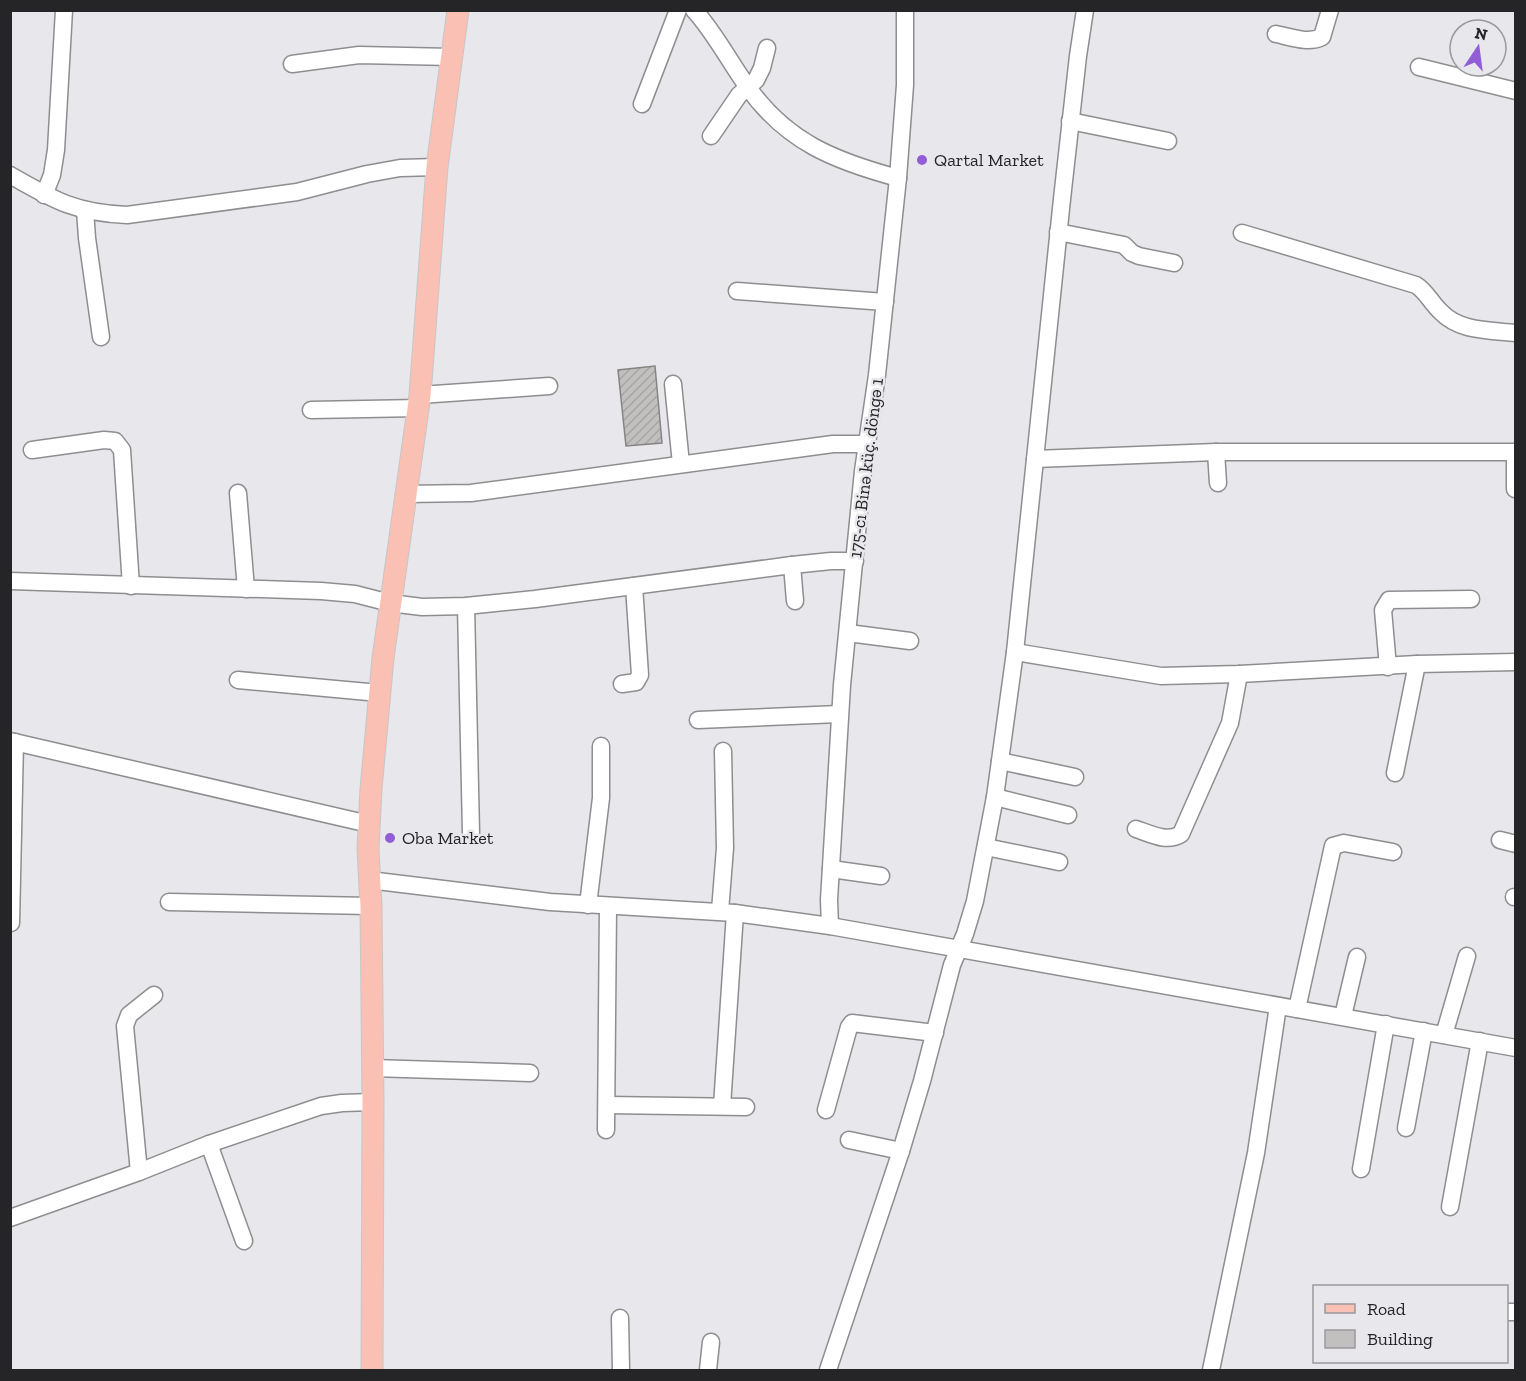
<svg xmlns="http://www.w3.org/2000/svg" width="1526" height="1381" font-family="'Zilla Slab',serif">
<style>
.building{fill:url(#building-hatch);stroke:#868482;stroke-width:1.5}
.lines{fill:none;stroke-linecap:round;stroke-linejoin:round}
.minor-casing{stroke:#8e8e91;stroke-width:19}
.major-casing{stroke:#c6c6c7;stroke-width:23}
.minor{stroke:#fff;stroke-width:16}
.major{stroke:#fbc0b4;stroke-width:21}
.poi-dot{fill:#925ed7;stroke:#e8e7eb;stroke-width:2}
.labels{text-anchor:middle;stroke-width:5;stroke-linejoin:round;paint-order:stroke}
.poi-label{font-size:18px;fill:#252527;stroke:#e8e7eb;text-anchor:start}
.street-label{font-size:18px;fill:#252527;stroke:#e8e7eb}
</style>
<defs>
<pattern id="building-hatch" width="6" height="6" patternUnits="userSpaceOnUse" patternTransform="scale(1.5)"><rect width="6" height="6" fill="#c2c0be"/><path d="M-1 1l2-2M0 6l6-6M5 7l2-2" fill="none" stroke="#a7a5a3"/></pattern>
</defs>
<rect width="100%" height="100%" fill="#e8e7eb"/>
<!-- building -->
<polygon class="building" points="655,366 662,443 626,446 618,370"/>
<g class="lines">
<defs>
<g id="minor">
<path d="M 694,10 C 715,33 729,61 747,86 C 786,142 835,161 898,178"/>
<path d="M 1276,34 C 1291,37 1308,44 1322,37 L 1330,10"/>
<polyline points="292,64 359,55 452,57"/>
<polyline points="1419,67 1516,91"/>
<polyline points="642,104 678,10"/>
<polyline points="1070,121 1168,141"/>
<polyline points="711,136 739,95 756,80 762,68 767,48"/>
<path d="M 10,175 C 54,200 75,213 127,215 L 297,192 L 367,174 L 400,168 L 437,167"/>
<polyline points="44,195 52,175 56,150 64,10"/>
<polyline points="85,210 87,238 101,337"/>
<polyline points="1058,232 1124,245 1132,253 1139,256 1174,263"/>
<path d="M 1242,233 L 1416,285 C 1427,292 1431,303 1441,312 C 1460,332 1490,330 1516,333"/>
<polyline points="737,291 885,302"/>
<polyline points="673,384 681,464"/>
<polyline points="420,395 549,386"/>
<polyline points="311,410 419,408"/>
<polyline points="32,450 104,440 115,441 122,450 131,586"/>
<polyline points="1216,452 1218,483"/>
<polyline points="1035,459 1216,452 1516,452"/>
<polyline points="1515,489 1515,452"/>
<polyline points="238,493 246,589"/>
<polyline points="405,494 471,493 833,444 867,444"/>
<polyline points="792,565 795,601"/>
<polyline points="10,581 321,591 355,594 390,603 422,607 466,606 535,599 792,565 831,561 855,561"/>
<polyline points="466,606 471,833"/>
<polyline points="848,633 910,641"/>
<polyline points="1015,652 1161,676 1239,674 1417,664 1516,662"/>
<polyline points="1388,667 1383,610 1389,600 1471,599"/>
<polyline points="238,680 379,693"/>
<polyline points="622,684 636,682 640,675 634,586"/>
<polyline points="698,720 839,714"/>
<polyline points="10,741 369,824"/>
<polyline points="1000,761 1075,777"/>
<polyline points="1395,773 1417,664"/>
<polyline points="995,797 1068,815"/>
<path d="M 1136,829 C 1151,834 1167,843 1181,834 L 1230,723 L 1239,674"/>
<polyline points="1500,840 1516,844"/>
<polyline points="986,847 1059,862"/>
<polyline points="831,869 881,876"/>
<polyline points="369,880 550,902 735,913 830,926 1516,1048"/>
<polyline points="1514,897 1516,897"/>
<polyline points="169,902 371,906"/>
<polyline points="588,905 601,798 601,746"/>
<polyline points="720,911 725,848 723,751"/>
<polyline points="11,923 15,742"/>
<polyline points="830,926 829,900 842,685 863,471 877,375 898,178 905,85 905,10"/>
<polyline points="1297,1009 1333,846 1344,843 1393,852"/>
<polyline points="1343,1016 1357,957"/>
<polyline points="1444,1035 1467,956"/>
<polyline points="372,1068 530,1073"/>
<polyline points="607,1105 746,1107"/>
<polyline points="722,1106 735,913"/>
<polyline points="826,1110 849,1027 852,1023 935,1033"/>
<polyline points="1406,1128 1424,1031"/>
<polyline points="606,1130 608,906"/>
<polyline points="849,1140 901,1151"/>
<polyline points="209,1144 244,1241"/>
<polyline points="1361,1169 1386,1024"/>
<polyline points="139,1172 125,1026 129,1015 154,995"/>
<polyline points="1450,1207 1480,1041"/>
<polyline points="10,1218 139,1172 209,1144 321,1106 342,1103 373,1102"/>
<polyline points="1506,1312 1516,1312"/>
<polyline points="620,1318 621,1370"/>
<polyline points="708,1370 711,1342"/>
<polyline points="828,1370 901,1151 922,1081 952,965 965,934 975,901 995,797 1015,652 1062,199 1078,56 1085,10"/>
<polyline points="1211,1370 1256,1153 1278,1006"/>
</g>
<polyline id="major" points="372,1370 373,1102 371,906 368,849 371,789 383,658 420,395 437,167 458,10"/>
</defs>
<!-- minor casing -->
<use href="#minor" class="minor-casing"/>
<!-- major casing -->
<use href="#major" class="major-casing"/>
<!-- minor -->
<use href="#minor" class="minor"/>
<!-- major -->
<use href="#major" class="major"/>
</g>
<!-- markers -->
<g class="poi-dot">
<circle cx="922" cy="160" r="6"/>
<circle cx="390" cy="838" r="6"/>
</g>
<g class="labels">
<!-- poi labels -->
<g class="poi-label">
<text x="934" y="166">Qartal Market</text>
<text x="402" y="844">Oba Market</text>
</g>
<!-- street labels -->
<g class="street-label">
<text transform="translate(866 468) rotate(-83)" y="6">175-cı Binə küç. döngə 1</text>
</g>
</g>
<!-- border -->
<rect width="1526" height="1381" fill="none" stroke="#252527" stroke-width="24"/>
<!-- legend -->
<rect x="1313" y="1285" width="195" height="78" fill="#e8e7eb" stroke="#9a999d" stroke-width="1.5"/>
<rect x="1325" y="1304" width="30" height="9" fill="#fbc0b4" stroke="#9a999d" stroke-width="1.5"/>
<text x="1367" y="1315" font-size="18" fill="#252527">Road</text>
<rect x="1325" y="1330" width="30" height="18" fill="#c2c0be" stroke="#9a999d" stroke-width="1.5"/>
<text x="1367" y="1345" font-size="18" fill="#252527">Building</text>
<!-- north arrow -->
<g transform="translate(1478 48) rotate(13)"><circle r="28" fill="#e8e7eb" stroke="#9a999d" stroke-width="1.5"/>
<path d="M0-4.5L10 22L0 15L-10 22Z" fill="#925ed7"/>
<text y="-9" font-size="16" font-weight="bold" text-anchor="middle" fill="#252527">N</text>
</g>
</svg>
